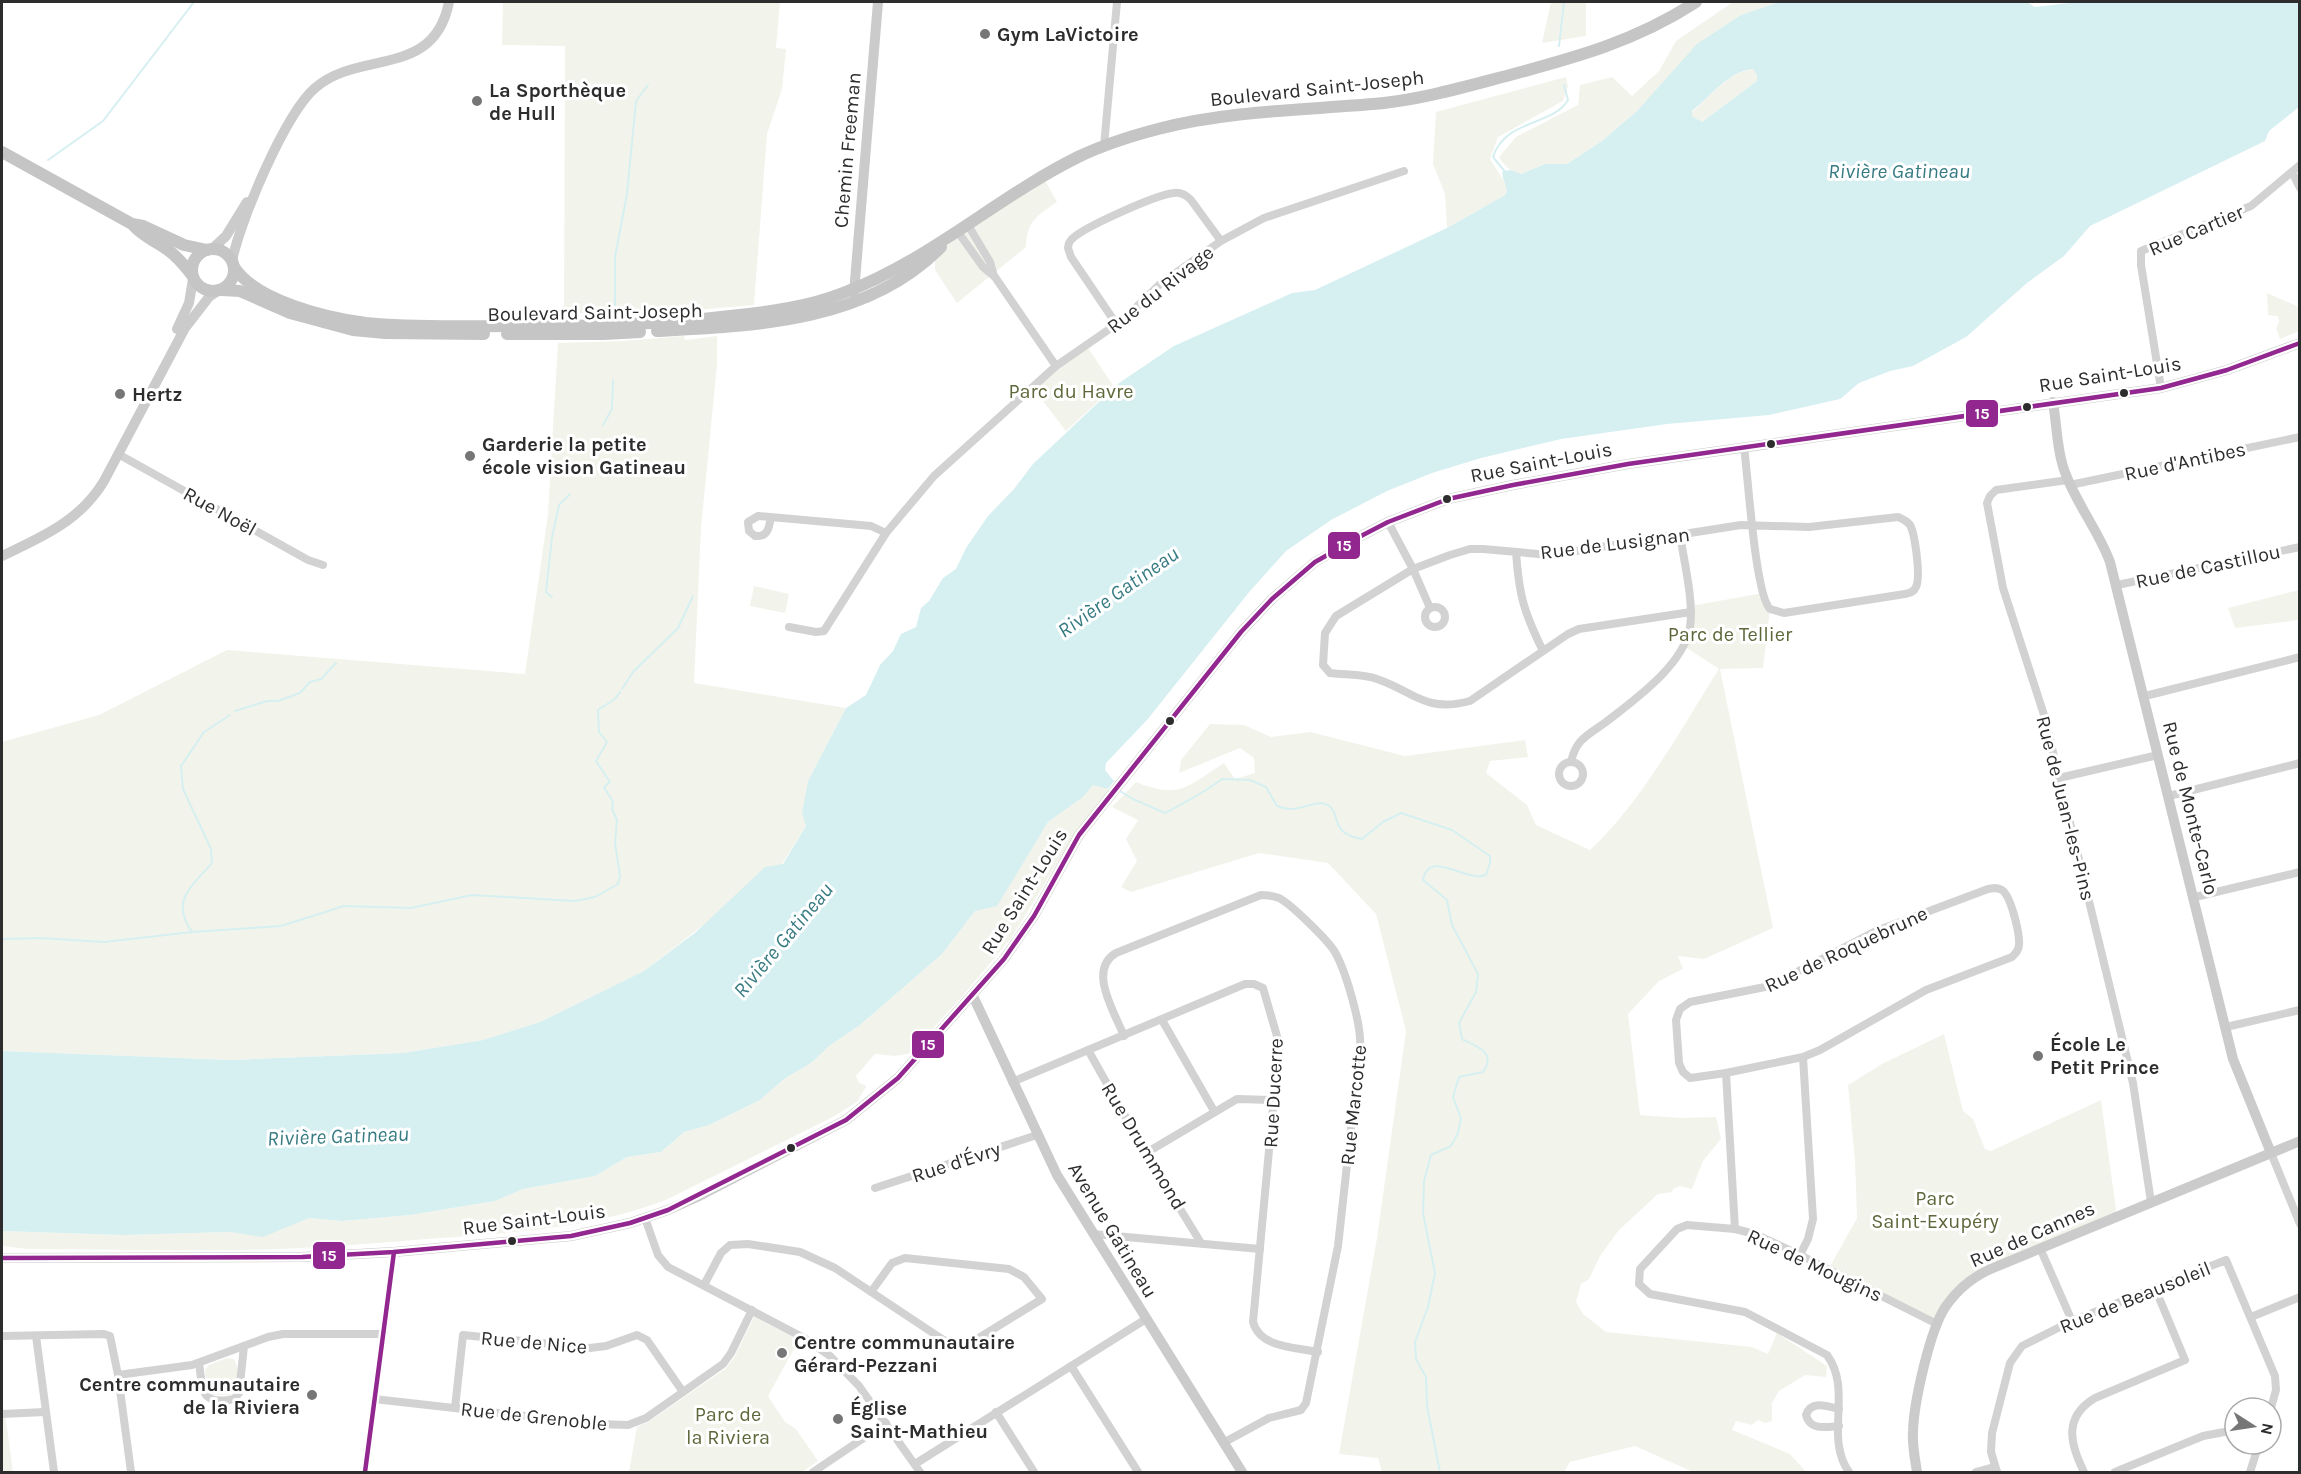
<svg xmlns="http://www.w3.org/2000/svg" width="2301" height="1474" font-family="Karla,sans-serif">
<style>
.green{fill:#f2f4eb}
.water{fill:#d6eff1;fill-rule:evenodd}
.lines{fill:none;stroke-linecap:round;stroke-linejoin:round}
.stream{stroke:#d6eff1;stroke-width:2}
.street{stroke:#d2d2d2;stroke-width:8}
.secondary{stroke:#cbcbcb;stroke-width:10}
.primary{stroke:#c5c5c5;stroke-width:12}
.bus-1-casing{stroke:#fff;stroke-width:9}
.bus-1{stroke:#922790;stroke-width:4.5}
.poi-dot{fill:#767676;stroke:#fff;stroke-width:2}
.bus-dot{fill:#2d2d2d;stroke:#fff;stroke-width:2}
.labels{text-anchor:middle;stroke-width:6;stroke-linejoin:round;paint-order:stroke}
.poi-label{font-size:20px;font-weight:bold;fill:#2d2d2d;stroke:#fff;text-anchor:start}
.street-label{font-size:20px;fill:#2d2d2d;stroke:#fff}
.park-label{font-size:20px;fill:#5d683a;stroke:#fff}
.water-label{font-size:21px;font-style:italic;fill:#377b82;stroke:#fff}
.line-badge{stroke:#fff;stroke-width:2}
.badge-label{font-size:16px;text-anchor:middle;font-weight:bold;fill:#fff}
</style>
<rect width="100%" height="100%" fill="#fff"/>
<!-- green -->
<g class="green">
<polygon points="503,2 780,2 776,48 786,49 782,89 767,134 754,305 674,312 564,313 565,46 502,45"/>
<polygon points="1551,2 1586,2 1586,36 1542,43"/>
<path d="M 1733,2 L 1779,2 L 1741,15 L 1664,82 L 1637,111 L 1602,141 L 1567,164 L 1545,164 L 1521,174 C 1511,172 1504,166 1499,157 L 1516,137 L 1578,105 L 1580,85 L 1612,77 L 1632,96 L 1659,71 L 1676,41 Z"/>
<path d="M 1754,69 L 1757,75 L 1757,81 L 1702,122 L 1692,116 L 1692,112 C 1711,96 1729,71 1754,69 Z"/>
<polygon points="1566,77 1568,86 1563,101 1498,137 1490,159 1507,186 1505,195 1447,228 1445,194 1433,164 1436,112"/>
<path d="M 1043,177 L 1057,202 C 1037,216 1027,220 1026,247 L 957,303 L 935,270 L 935,254 Z"/>
<polygon points="2267,293 2299,307 2299,331 2280,339 2276,328 2279,322 2278,316 2268,315"/>
<polygon points="684,336 685,340 717,336 717,365 701,528 694,683 846,708 808,781 806,826 782,864 644,971 540,1022 483,1040 403,1053 231,1060 2,1051 2,742 99,715 227,650 525,674 548,514 558,343 623,341"/>
<polygon points="1086,345 1114,387 1066,431 1033,388"/>
<polygon points="754,586 789,594 785,613 750,606"/>
<polygon points="2299,590 2299,620 2235,628 2228,608"/>
<path d="M 1763,593 L 1770,609 L 1763,668 L 1720,669 L 1773,928 L 1704,959 L 1678,956 L 1683,969 L 1659,981 L 1628,1014 L 1640,1115 L 1680,1118 L 1716,1117 L 1721,1139 L 1703,1161 L 1692,1189 L 1680,1186 L 1673,1189 L 1672,1192 L 1658,1194 L 1619,1230 L 1600,1256 L 1589,1279 L 1581,1284 L 1576,1302 L 1583,1314 L 1606,1332 L 1752,1347 L 1768,1354 L 1777,1333 L 1827,1366 L 1826,1377 L 1805,1375 L 1779,1391 L 1772,1403 L 1772,1421 L 1765,1423 L 1758,1420 L 1752,1425 L 1736,1421 L 1732,1430 L 1790,1454 L 1806,1472 L 1693,1472 L 1635,1446 L 1570,1462 L 1564,1472 L 1382,1472 L 1378,1458 L 1339,1454 L 1377,1238 L 1406,1031 L 1376,914 L 1328,863 L 1259,853 L 1131,892 L 1121,887 L 1137,861 L 1126,839 L 1138,820 L 1112,807 L 1136,782 C 1180,800 1188,786 1224,763 L 1235,779 L 1255,773 L 1254,758 L 1240,748 L 1179,773 L 1181,760 L 1210,724 L 1244,725 L 1271,737 L 1310,732 L 1405,756 L 1525,740 L 1528,757 L 1490,761 L 1486,773 L 1527,805 L 1536,825 L 1590,850 C 1641,803 1682,727 1719,669 L 1684,646 L 1691,606 Z"/>
<path d="M 1093,785 L 1103,786 L 1111,791 L 1078,829 L 1012,937 L 966,992 L 911,1053 L 895,1056 L 875,1054 L 856,1076 L 859,1083 L 865,1085 L 866,1087 L 857,1102 L 831,1118 L 668,1199 C 595,1228 518,1232 441,1238 C 376,1243 311,1249 246,1250 C 173,1251 100,1249 27,1249 L 2,1246 L 2,1231 L 122,1235 L 230,1232 L 263,1236 L 309,1218 L 342,1221 L 410,1215 L 495,1201 L 523,1189 L 595,1176 L 627,1157 L 661,1152 L 684,1132 L 709,1125 L 760,1100 L 784,1079 L 811,1063 L 829,1046 L 860,1025 L 942,954 L 975,911 L 1030,851 L 1048,822 L 1083,797 Z"/>
<polygon points="1944,1034 1963,1111 1973,1119 1985,1149 1991,1151 2101,1100 2117,1217 1976,1276 1937,1324 1828,1270 1857,1218 1855,1161 1848,1085 1882,1064"/>
<polygon points="754,1317 799,1340 768,1396 785,1422 796,1429 818,1461 802,1472 629,1472 637,1427 648,1422 725,1369 734,1358"/>
<path d="M 227,1358 L 234,1359 C 240,1368 238,1387 230,1395 L 213,1395 L 208,1391 L 205,1370 L 209,1365 Z"/>
<polygon points="5,1413 13,1472 2,1472 2,1414"/>
</g>
<!-- water -->
<path class="water" d="M 1779,2 L 2027,2 L 2035,7 L 2078,2 L 2299,2 L 2299,107 L 2269,131 L 2265,141 L 2090,226 L 2064,256 L 2027,283 L 1966,337 L 1913,366 L 1890,371 L 1859,383 L 1840,399 L 1769,415 L 1667,424 L 1561,439 L 1481,458 L 1432,473 L 1387,491 L 1331,520 L 1286,551 L 1250,591 L 1147,720 L 1106,763 L 1105,770 L 1114,781 L 1108,789 L 1093,785 L 1083,797 L 1048,822 L 997,906 L 975,911 L 942,954 L 860,1025 L 829,1046 L 811,1063 L 784,1079 L 760,1100 L 709,1125 L 684,1132 L 661,1152 L 627,1157 L 595,1176 L 523,1189 L 495,1201 L 410,1215 L 342,1221 L 309,1218 L 263,1237 L 230,1232 L 122,1235 L 2,1231 L 2,1051 L 231,1060 L 403,1053 L 483,1040 L 540,1022 L 644,971 L 696,932 L 765,867 L 783,864 L 806,826 L 802,813 L 808,781 L 846,708 L 866,695 L 880,665 L 893,651 L 901,634 L 916,627 L 921,608 L 929,601 L 943,578 L 956,569 L 966,548 L 988,516 L 1014,489 L 1033,464 L 1119,383 L 1174,346 L 1292,293 L 1315,290 L 1447,228 L 1505,195 C 1510,186 1500,179 1503,171 L 1511,170 L 1521,174 L 1545,164 L 1567,164 L 1602,141 L 1637,111 L 1697,44 L 1741,15 ZM 1753,69 L 1757,75 L 1757,81 L 1702,122 L 1692,116 L 1692,111 C 1711,96 1729,71 1753,69 Z"/>
<g class="lines">
<!-- stream -->
<g class="stream">
<polyline points="1559,46 1564,2"/>
<polyline points="48,160 103,121 194,2"/>
<path d="M 1506,173 L 1493,157 C 1505,119 1553,126 1568,100 L 1564,85"/>
<polyline points="615,311 615,257 627,194 636,101 648,85"/>
<polyline points="603,425 612,409 613,380"/>
<polyline points="552,597 546,592 552,537 559,505 570,494"/>
<polyline points="622,689 633,672 678,628 693,596"/>
<polyline points="235,711 267,701 278,701 300,693 310,682 321,679 336,663"/>
<path d="M 1118,790 L 1133,799 L 1165,813 C 1185,802 1204,793 1222,779 L 1250,780 L 1266,787 L 1277,806 C 1281,807 1286,809 1291,809 C 1301,810 1318,799 1328,805 C 1342,814 1328,833 1362,839 L 1383,822 L 1401,813 L 1452,830 L 1490,856 L 1490,863 L 1486,875 C 1466,883 1429,848 1423,880 L 1447,900 L 1452,925 L 1478,974 L 1476,992 L 1459,1023 L 1462,1039 C 1477,1047 1497,1052 1483,1072 L 1459,1077 L 1453,1097 L 1461,1118 L 1458,1133 L 1451,1146 L 1431,1155 L 1424,1181 L 1423,1213 L 1435,1273 L 1428,1307 L 1415,1342 L 1416,1359 L 1426,1377 L 1427,1406 L 1440,1472"/>
<path d="M 192,932 C 170,901 191,887 212,863 L 211,849 L 183,789 L 181,766 L 204,732 L 230,715"/>
<polyline points="2,939 40,938 104,942 192,932 281,926 344,906 411,908 472,895 575,901 595,897 618,884 620,876 615,843 617,820 612,809 613,802 604,787 610,782 596,761 607,742 599,732 598,710 615,699 620,692"/>
</g>
<!-- street -->
<g class="street">
<polyline points="1104,146 1117,2"/>
<polyline points="2292,172 2300,188"/>
<polyline points="968,225 990,262 994,276"/>
<polyline points="958,232 983,267 995,277 1056,366"/>
<path d="M 1117,325 L 1071,257 L 1068,248 C 1069,244 1068,243 1071,240 C 1081,228 1158,194 1174,193 C 1181,192 1186,195 1191,200 L 1221,241"/>
<polyline points="2161,388 2141,265 2141,251 2251,206 2300,165"/>
<polyline points="118,454 308,560 323,565"/>
<polyline points="2068,480 1996,490 1990,496 1987,503 2003,588 2044,715 2133,1083 2151,1202"/>
<polyline points="2070,485 2300,437"/>
<path d="M 771,517 C 769,528 768,537 755,536 L 749,531 L 748,522 L 758,516 L 871,526 L 886,533"/>
<polyline points="1388,522 1413,569 1430,608"/>
<path d="M 1516,552 C 1519,596 1524,612 1543,651"/>
<polyline points="2117,585 2300,547"/>
<circle cx="1435" cy="617" r="10"/>
<path d="M 1691,612 L 1579,629 L 1568,634 L 1470,701 C 1425,713 1415,692 1377,679 C 1364,674 1345,675 1330,673 L 1323,665 L 1325,633 L 1336,616 L 1413,569 L 1450,555 L 1470,549 L 1483,549 L 1550,555 L 1741,525 L 1809,527 L 1898,517 C 1903,519 1907,521 1910,525 C 1915,534 1921,577 1916,587 C 1914,592 1910,593 1905,594 L 1784,613 L 1770,609 C 1755,594 1748,475 1744,447"/>
<polyline points="789,627 816,632 824,631 886,533 934,476 1056,366 1124,319 1160,284 1221,241 1264,218 1404,171"/>
<polyline points="2145,696 2300,657"/>
<path d="M 1571,762 C 1576,739 1588,735 1606,722 C 1634,700 1684,665 1690,627 C 1694,602 1684,561 1680,535"/>
<circle cx="1571" cy="774" r="12"/>
<polyline points="2059,778 2158,755"/>
<polyline points="2169,796 2300,763"/>
<polyline points="2195,897 2300,872"/>
<polyline points="1162,1020 1214,1111"/>
<polyline points="2226,1027 2300,1010"/>
<path d="M 1124,1036 C 1115,1013 1087,970 1116,953 L 1261,895 C 1267,895 1273,896 1279,898 C 1291,904 1325,938 1333,949 C 1345,967 1362,1026 1360,1047 L 1338,1246 L 1306,1403 L 1301,1410 L 1269,1418 L 1223,1443"/>
<polyline points="1088,1050 1146,1153 1201,1243"/>
<polyline points="1726,1073 1735,1229"/>
<path d="M 1012,1082 L 1245,984 L 1254,984 L 1263,988 L 1279,1043 L 1253,1322 C 1260,1348 1295,1347 1318,1352"/>
<polyline points="1146,1153 1237,1099 1274,1100"/>
<polyline points="2271,1153 2300,1224"/>
<polyline points="875,1188 1037,1135"/>
<polyline points="645,1218 658,1255 668,1267 804,1338 830,1356 859,1386 920,1472"/>
<polyline points="1093,1234 1260,1249"/>
<polyline points="2040,1248 2072,1321"/>
<path d="M 1800,1255 L 1808,1239 L 1813,1219 L 1803,1057 L 1820,1050 L 1926,990 L 2012,957 C 2016,953 2019,950 2019,945 C 2020,934 2011,896 2002,890 C 1997,887 1993,888 1988,889 L 1876,931 L 1770,986 L 1690,1002 L 1680,1009 L 1676,1020 L 1679,1063 L 1683,1072 L 1690,1078 L 1726,1073 L 1803,1057"/>
<polyline points="704,1285 721,1253 730,1245 748,1244 800,1252 835,1268 942,1339 957,1346 969,1344 1042,1299 1024,1277 1009,1269 905,1258 892,1263 871,1292"/>
<polyline points="2251,1317 2300,1297"/>
<polyline points="2,1336 104,1334 110,1336 118,1375 131,1472"/>
<polyline points="36,1336 54,1472"/>
<path d="M 199,1363 C 203,1390 200,1406 234,1399 L 239,1393 L 244,1346"/>
<polyline points="1071,1366 1138,1472"/>
<polyline points="118,1375 192,1365 268,1337 283,1334 383,1334"/>
<polyline points="374,1399 598,1424 628,1425 646,1418 723,1364 731,1353 752,1310"/>
<polyline points="455,1408 463,1335 590,1348 606,1346 637,1335 647,1340 683,1392"/>
<polyline points="996,1412 1034,1472"/>
<polyline points="2,1414 45,1412"/>
<path d="M 1839,1426 C 1826,1427 1810,1431 1806,1415 C 1811,1400 1827,1406 1839,1409"/>
<polyline points="915,1464 1146,1319"/>
<polyline points="365,1472 394,1252"/>
<polyline points="813,1472 886,1423"/>
<path d="M 1849,1472 C 1824,1437 1853,1390 1827,1355 L 1745,1312 L 1650,1294 L 1639,1284 L 1640,1269 L 1677,1229 L 1687,1225 L 1735,1229 L 1755,1234 L 1800,1255 L 1937,1324"/>
<polyline points="1976,1472 1994,1467"/>
<polyline points="1997,1472 1991,1452 1992,1433 2010,1363 2022,1346 2072,1321 2226,1260 2275,1376 2276,1390 2271,1408"/>
<path d="M 2084,1472 C 2070,1444 2063,1417 2095,1398 L 2185,1360 L 2155,1288"/>
<polyline points="2115,1472 2203,1436 2235,1430"/>
<polyline points="2250,1472 2259,1444"/>
</g>
<!-- secondary -->
<g class="secondary">
<polyline points="212,249 226,236 247,202"/>
<path d="M 232,261 C 240,221 285,114 315,88 C 360,49 434,79 449,2"/>
<polyline points="854,293 878,2"/>
<polyline points="177,329 189,303 193,279"/>
<path d="M 2053,402 C 2057,426 2057,453 2066,475 C 2078,506 2099,532 2110,562 L 2233,1059 L 2271,1153"/>
<path d="M 2,556 C 42,537 80,521 104,481 L 185,328 L 209,297 L 216,292"/>
<polyline points="973,996 1057,1175 1242,1472"/>
<polyline points="2,1258 302,1257 394,1252 571,1236 630,1223 668,1210 697,1197 846,1120 898,1078 1004,959 1034,916 1079,835 1241,632 1272,599 1315,562 1361,536 1388,522 1448,499 1513,485 1628,464 2161,388 2227,370 2300,343"/>
<path d="M 1917,1472 C 1915,1459 1912,1445 1913,1431 C 1914,1402 1930,1329 1946,1306 C 1958,1289 1974,1276 1993,1268 L 2300,1141"/>
</g>
<!-- primary -->
<g class="primary">
<polyline points="2,152 132,224 143,226 184,245 207,250"/>
<path d="M 133,225 C 143,237 156,241 168,250 C 178,257 185,266 192,275"/>
<circle cx="213" cy="270" r="21"/>
<path d="M 234,267 C 256,301 327,318 366,323 C 414,328 465,326 513,326 C 586,326 658,325 730,316 C 769,312 807,307 843,293 C 929,261 997,197 1078,157 C 1103,145 1131,136 1158,129 C 1227,111 1302,110 1373,104 C 1420,100 1464,87 1510,75 C 1577,57 1636,41 1696,2"/>
<polyline points="222,290 240,291 290,313 353,330 385,333 484,334"/>
<path d="M 657,331 C 755,326 868,322 941,247"/>
<polyline points="507,334 604,334 640,332"/>
</g>
<defs>
<g id="bus-1">
<polyline points="2,1258 302,1257 394,1252 571,1236 630,1223 668,1210 846,1120 898,1078 1004,959 1034,916 1079,835 1241,632 1272,599 1315,562 1361,536 1388,522 1448,499 1513,485 1628,464 2161,388 2227,370 2300,343"/>
<polyline points="365,1472 394,1252"/>
</g>
</defs>
<!-- bus-1 casing -->
<use href="#bus-1" class="bus-1-casing"/>
<!-- bus-1 -->
<use href="#bus-1" class="bus-1"/>
</g>
<!-- markers -->
<g class="poi-dot">
<circle cx="985" cy="34" r="6"/>
<circle cx="477" cy="101" r="6"/>
<circle cx="120" cy="394" r="6"/>
<circle cx="470" cy="456" r="6"/>
<circle cx="2038" cy="1056" r="6"/>
<circle cx="782" cy="1353" r="6"/>
<circle cx="312" cy="1395" r="6"/>
<circle cx="838" cy="1419" r="6"/>
</g>
<g class="bus-dot">
<circle cx="2124" cy="393" r="5"/>
<circle cx="2027" cy="407" r="5"/>
<circle cx="1771" cy="444" r="5"/>
<circle cx="1447" cy="499" r="5"/>
<circle cx="1170" cy="721" r="5"/>
<circle cx="791" cy="1148" r="5"/>
<circle cx="512" cy="1241" r="5"/>
</g>
<g class="labels">
<!-- poi labels -->
<g class="poi-label">
<text x="997" y="41">Gym LaVictoire</text>
<text x="489" y="97">La Sporthèque<tspan x="489" dy="23">de Hull</tspan></text>
<text x="132" y="401">Hertz</text>
<text x="482" y="451">Garderie la petite<tspan x="482" dy="23">école vision Gatineau</tspan></text>
<text x="2050" y="1051">École Le<tspan x="2050" dy="23">Petit Prince</tspan></text>
<text x="794" y="1349">Centre communautaire<tspan x="794" dy="23">Gérard-Pezzani</tspan></text>
<text x="300" y="1391" text-anchor="end">Centre communautaire<tspan x="300" dy="23">de la Riviera</tspan></text>
<text x="850" y="1415">Église<tspan x="850" dy="23">Saint-Mathieu</tspan></text>
</g>
<!-- street labels -->
<g class="street-label">
<text transform="translate(1317 88) rotate(-6)" y="7">Boulevard Saint-Joseph</text>
<text transform="translate(847 150) rotate(-85)" y="7">Chemin Freeman</text>
<text transform="translate(2196 230) rotate(-23)" y="7">Rue Cartier</text>
<text transform="translate(1160 289) rotate(-38)" y="7">Rue du Rivage</text>
<text transform="translate(595 312) rotate(-1)" y="7">Boulevard Saint-Joseph</text>
<text transform="translate(2110 374) rotate(-9)" y="7">Rue Saint-Louis</text>
<text transform="translate(2185 461) rotate(-12)" y="7">Rue d'Antibes</text>
<text transform="translate(1541 462) rotate(-11)" y="7">Rue Saint-Louis</text>
<text transform="translate(220 511) rotate(29)" y="7">Rue Noël</text>
<text transform="translate(1615 543) rotate(-7)" y="7">Rue de Lusignan</text>
<text transform="translate(2208 566) rotate(-12)" y="7">Rue de Castillou</text>
<text transform="translate(2066 808) rotate(76)" y="7">Rue de Juan-les-Pins</text>
<text transform="translate(2191 808) rotate(76)" y="7">Rue de Monte-Carlo</text>
<text transform="translate(1024 891) rotate(-58)" y="7">Rue Saint-Louis</text>
<text transform="translate(1846 949) rotate(-25)" y="7">Rue de Roquebrune</text>
<text transform="translate(1273 1093) rotate(-87)" y="7">Rue Ducerre</text>
<text transform="translate(1353 1105) rotate(-84)" y="7">Rue Marcotte</text>
<text transform="translate(1144 1146) rotate(59)" y="7">Rue Drummond</text>
<text transform="translate(956 1162) rotate(-18)" y="7">Rue d'Évry</text>
<text transform="translate(534 1219) rotate(-7)" y="7">Rue Saint-Louis</text>
<text transform="translate(1113 1230) rotate(59)" y="7">Avenue Gatineau</text>
<text transform="translate(2032 1234) rotate(-24)" y="7">Rue de Cannes</text>
<text transform="translate(1815 1265) rotate(25)" y="7">Rue de Mougins</text>
<text transform="translate(2135 1297) rotate(-22)" y="7">Rue de Beausoleil</text>
<text transform="translate(534 1342) rotate(5)" y="7">Rue de Nice</text>
<text transform="translate(534 1416) rotate(6)" y="7">Rue de Grenoble</text>
</g>
<!-- park labels -->
<g class="park-label">
<text x="1071" y="398">Parc du Havre</text>
<text x="1730" y="641">Parc de Tellier</text>
<text x="1935" y="1205">Parc<tspan x="1935" dy="23">Saint-Exupéry</tspan></text>
<text x="728" y="1421">Parc de<tspan x="728" dy="23">la Riviera</tspan></text>
</g>
<!-- water labels -->
<g class="water-label">
<text x="1899" y="178">Rivière Gatineau</text>
<text transform="translate(1118 592) rotate(-35)" y="7">Rivière Gatineau</text>
<text transform="translate(783 940) rotate(-50)" y="7">Rivière Gatineau</text>
<text transform="translate(338 1136) rotate(-2)" y="7">Rivière Gatineau</text>
</g>
</g>
<g class="line-badge">
<rect x="1965" y="399" width="34" height="29" rx="6" fill="#922790"/>
<rect x="1327" y="531" width="34" height="29" rx="6" fill="#922790"/>
<rect x="911" y="1030" width="34" height="29" rx="6" fill="#922790"/>
<rect x="312" y="1241" width="34" height="29" rx="6" fill="#922790"/>
</g>
<g class="badge-label">
<text x="1982" y="419">15</text>
<text x="1344" y="551">15</text>
<text x="928" y="1050">15</text>
<text x="329" y="1261">15</text>
</g>
<!-- border -->
<rect width="2301" height="1474" fill="none" stroke="#2d2d2d" stroke-width="6"/>
<!-- north arrow -->
<g transform="translate(2253 1426) rotate(102)"><circle r="28" fill="#ffffff" stroke="#ababab" stroke-width="1.5"/>
<path d="M0-4.5L10 22L0 15L-10 22Z" fill="#767676"/>
<text y="-9" font-size="16" font-weight="bold" text-anchor="middle" fill="#2d2d2d">N</text>
</g>
</svg>
